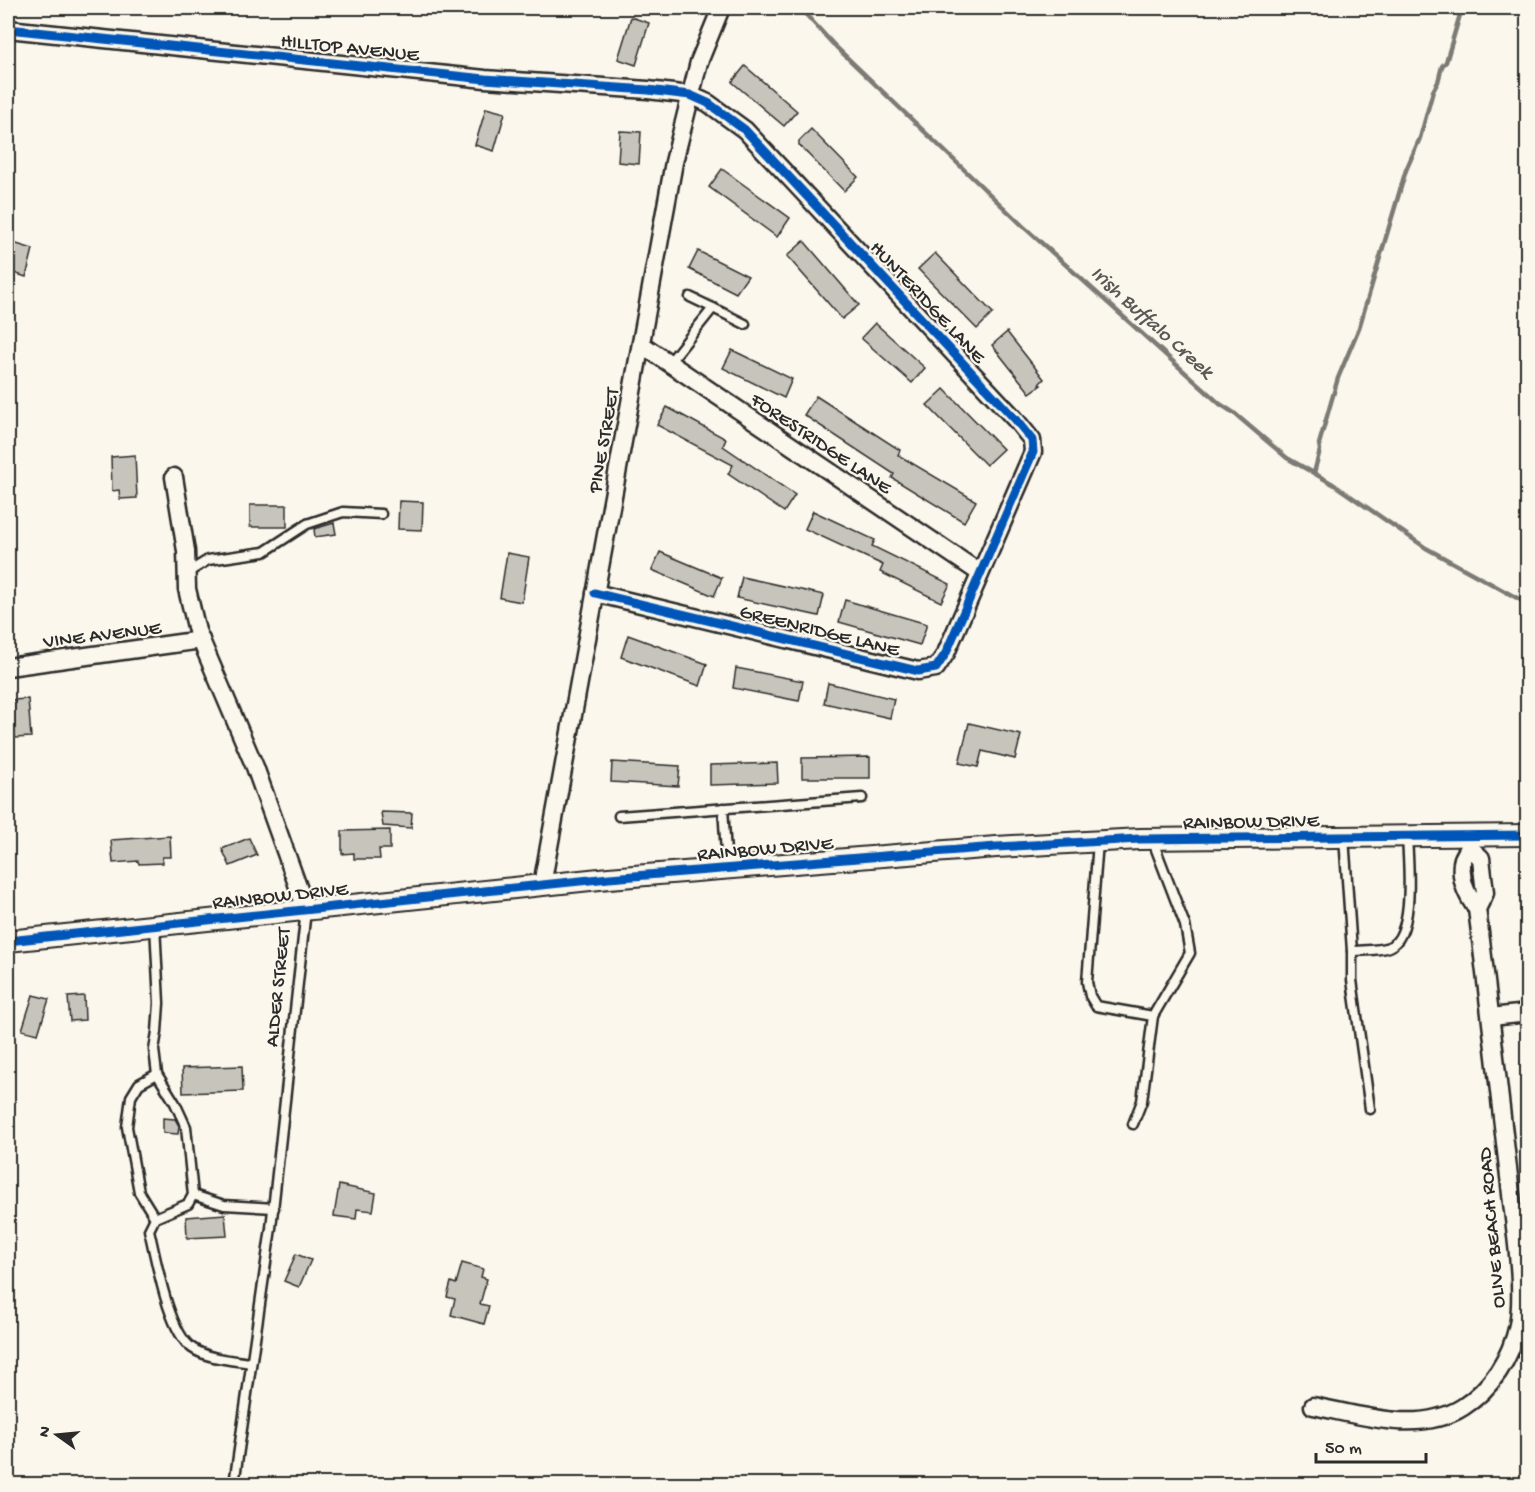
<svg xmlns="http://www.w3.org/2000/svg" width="1535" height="1492" font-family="'Gochi Hand',sans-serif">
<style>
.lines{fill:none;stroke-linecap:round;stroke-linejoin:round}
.stream{stroke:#7b7a75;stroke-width:4.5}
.building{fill:#c7c4bc;stroke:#2b2b2b;stroke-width:1.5}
.service-casing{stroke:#2b2b2b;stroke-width:13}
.minor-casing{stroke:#2b2b2b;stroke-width:21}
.tertiary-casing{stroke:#2b2b2b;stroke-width:24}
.service{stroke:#fbf7ec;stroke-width:8}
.minor{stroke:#fbf7ec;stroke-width:16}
.tertiary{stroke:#fbf7ec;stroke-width:20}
.cycleway-casing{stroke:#fbf7ec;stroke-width:13}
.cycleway{stroke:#0057b8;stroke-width:9}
.labels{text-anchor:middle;stroke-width:4.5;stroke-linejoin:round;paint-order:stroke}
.street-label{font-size:20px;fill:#2b2b2b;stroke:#fbf7ec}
.water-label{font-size:21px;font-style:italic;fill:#5a5956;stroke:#fbf7ec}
</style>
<rect width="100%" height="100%" fill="#fbf7ec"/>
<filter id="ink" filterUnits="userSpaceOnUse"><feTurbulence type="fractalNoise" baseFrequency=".0167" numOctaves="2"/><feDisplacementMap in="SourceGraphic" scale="12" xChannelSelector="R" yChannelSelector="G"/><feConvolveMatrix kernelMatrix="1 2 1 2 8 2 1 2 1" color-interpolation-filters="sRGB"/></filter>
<g filter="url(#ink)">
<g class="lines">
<!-- stream -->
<g class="stream">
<polyline points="800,8 833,44 1025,228 1220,404 1234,413 1287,458 1333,484 1426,548 1528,604"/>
<polyline points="1314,473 1320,450 1319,444 1338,378 1359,328 1406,170 1420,138 1433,91 1438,82 1442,66 1446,62 1462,8"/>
</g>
</g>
<!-- building -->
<g class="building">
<polygon points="631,17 649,23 636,65 618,59"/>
<polygon points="745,66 797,111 784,126 732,82"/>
<polygon points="486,108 505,113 494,151 475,145"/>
<polygon points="811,129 858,177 844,191 799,145 799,141"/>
<polygon points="620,131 641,132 639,164 618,162"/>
<polygon points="722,169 790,218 777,237 709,187"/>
<polygon points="804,241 859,305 842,319 787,256"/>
<polygon points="10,242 33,249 26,277 8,271 8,249"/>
<polygon points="698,251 748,276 736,293 689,269"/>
<polygon points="935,253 993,313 977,329 918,269"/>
<polygon points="875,323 925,368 912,383 861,338"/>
<polygon points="1007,332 1044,379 1039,384 1041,385 1030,393 992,345"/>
<polygon points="732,350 792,379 784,398 723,368"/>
<polygon points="944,389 1003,449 986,465 927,405"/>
<polygon points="816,396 900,450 898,455 976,501 964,522 892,478 894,474 804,415"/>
<polygon points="667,407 726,439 723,446 795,495 784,512 728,474 733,465 657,425"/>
<polygon points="135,455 137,498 120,499 119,490 112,491 111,457"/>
<polygon points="399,501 423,502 422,530 398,529"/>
<rect x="250" y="505" width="37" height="22"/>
<polygon points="813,511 875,540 872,546 950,584 941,602 880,572 883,565 805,529"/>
<polygon points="334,523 336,534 315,537 314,529"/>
<polygon points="660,552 722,578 714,596 652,570"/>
<polygon points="507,553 529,557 522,602 500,598"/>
<polygon points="742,577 824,595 819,616 737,598"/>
<polygon points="845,600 927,624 920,645 839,622"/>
<polygon points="628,635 707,664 700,686 621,657"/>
<polygon points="736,668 803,681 799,701 733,688"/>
<polygon points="828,683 894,699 890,718 824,703"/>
<polygon points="28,699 31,737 15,738 12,700"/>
<polygon points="969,723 1021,735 1015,759 982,751 978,767 959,763"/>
<polygon points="870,757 870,778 802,778 802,758"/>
<polygon points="612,762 680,766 678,786 611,782"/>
<polygon points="777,763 778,783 710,785 710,765"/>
<polygon points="381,812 412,813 411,828 383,826"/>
<polygon points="390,830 390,849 379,849 380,859 354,859 354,853 342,854 342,831"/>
<polygon points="170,836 171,857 162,857 163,863 139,864 138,861 113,863 111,840"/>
<polygon points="249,838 257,855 230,866 222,849"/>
<polygon points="33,995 49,999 38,1034 22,1030"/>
<polygon points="84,996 85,1020 70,1021 68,997"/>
<polygon points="242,1066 243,1091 183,1093 182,1068"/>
<polygon points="163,1118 175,1119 179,1126 178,1134 163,1133"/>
<polygon points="339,1185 376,1193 373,1211 357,1209 356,1219 334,1216"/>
<polygon points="225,1214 227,1236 187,1238 186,1217"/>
<polygon points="296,1254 311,1260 299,1287 284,1281"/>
<polygon points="462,1263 483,1269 481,1277 487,1279 480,1304 489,1306 484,1324 451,1315 455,1299 447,1297 451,1282 456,1284"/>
</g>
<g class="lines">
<defs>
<g id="service">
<polyline points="713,308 745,324"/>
<polyline points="669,363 713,308 690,297"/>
<polyline points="187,573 208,560 264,552 307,524 343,512 381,514"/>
<polyline points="723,808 727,868"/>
<polyline points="619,816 862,798"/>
<polyline points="1344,837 1352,951 1352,980 1370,1109"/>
<polyline points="1098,842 1087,982 1090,996 1096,1006 1153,1016"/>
<path d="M 155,925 L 159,1003 L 157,1032 L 154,1050 L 157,1074 L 175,1103 L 186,1127 L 193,1195 L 188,1204 L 155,1218 L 149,1230 C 156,1258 168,1332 192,1348 C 208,1359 232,1360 251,1363"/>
<path d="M 1352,951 C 1363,950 1379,951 1389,947 C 1416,936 1408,861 1407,837"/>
<polyline points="1133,1124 1142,1101 1153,1016 1190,953 1185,925 1152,839"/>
<polyline points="193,1195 224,1205 274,1208"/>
<polyline points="155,1218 139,1192 127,1127 131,1097 139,1084 157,1074"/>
<polyline points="234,1484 271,1228 306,910"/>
</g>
<g id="minor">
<polyline points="8,29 485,79 648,90 690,95 708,103 745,130 1015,419 1032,440 1033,452 946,653 936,668 918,671 595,593"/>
<polyline points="641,344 980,573"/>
<polyline points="174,477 186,551 187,589 197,631 255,767 306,909"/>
<polyline points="8,667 201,640"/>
<polyline points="1470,848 1481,858 1485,893 1477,909"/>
<polyline points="542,885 674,162 699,62 721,8"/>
<polyline points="1491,1017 1528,1013"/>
<path d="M 1313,1406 C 1360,1415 1419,1435 1463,1407 C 1491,1389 1511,1358 1518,1325 C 1525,1286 1514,1225 1510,1185 C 1499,1093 1489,1001 1477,909 C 1467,896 1460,880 1462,863 C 1463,852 1471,854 1469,836"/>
</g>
<polyline id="tertiary" points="8,941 609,878 996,847 1140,839 1528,835"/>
</defs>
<!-- service casing -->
<use href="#service" class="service-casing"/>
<!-- minor casing -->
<use href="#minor" class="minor-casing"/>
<!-- tertiary casing -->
<use href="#tertiary" class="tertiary-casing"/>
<!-- service -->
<use href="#service" class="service"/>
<!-- minor -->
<use href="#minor" class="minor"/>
<!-- tertiary -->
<use href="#tertiary" class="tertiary"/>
<defs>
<g id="cycleway">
<polyline points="8,29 485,79 648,90 690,95 708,103 745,130 1015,419 1032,440 1033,452 946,653 936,668 918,671 595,593"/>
<polyline points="8,941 609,878 996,847 1140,839 1528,835"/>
</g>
</defs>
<!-- cycleway casing -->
<use href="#cycleway" class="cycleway-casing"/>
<!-- cycleway -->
<use href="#cycleway" class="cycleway"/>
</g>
</g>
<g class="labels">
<!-- street labels -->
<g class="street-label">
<text transform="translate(350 46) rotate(6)" y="7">HILLTOP AVENUE</text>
<text transform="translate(929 301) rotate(47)" y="7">HUNTERIDGE LANE</text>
<text transform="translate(602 440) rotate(-80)" y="7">PINE STREET</text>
<text transform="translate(822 442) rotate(34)" y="7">FORESTRIDGE LANE</text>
<text transform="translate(820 629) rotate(14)" y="7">GREENRIDGE LANE</text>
<text transform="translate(102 633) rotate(-7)" y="7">VINE AVENUE</text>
<text transform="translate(1251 820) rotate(-1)" y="7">RAINBOW DRIVE</text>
<text transform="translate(765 847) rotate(-5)" y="7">RAINBOW DRIVE</text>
<text transform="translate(280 894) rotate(-6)" y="7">RAINBOW DRIVE</text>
<text transform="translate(276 987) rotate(-84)" y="7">ALDER STREET</text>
<text transform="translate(1490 1228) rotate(-95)" y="7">OLIVE BEACH ROAD</text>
</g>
<!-- water labels -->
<g class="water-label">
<text transform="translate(1153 321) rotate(42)" y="7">Irish Buffalo Creek</text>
</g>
</g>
<!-- margin -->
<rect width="1535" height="1492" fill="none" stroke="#fbf7ec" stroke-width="30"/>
<rect x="15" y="15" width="1505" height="1462" fill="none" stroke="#2b2b2b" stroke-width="2" filter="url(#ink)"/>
<!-- north arrow -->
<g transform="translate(57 1435) rotate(285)" stroke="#fbf7ec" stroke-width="4.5" paint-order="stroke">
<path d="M0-4.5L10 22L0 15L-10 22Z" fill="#2b2b2b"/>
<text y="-9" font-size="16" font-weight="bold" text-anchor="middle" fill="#2b2b2b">N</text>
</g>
<!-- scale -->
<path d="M1316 1453v9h110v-9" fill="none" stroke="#2b2b2b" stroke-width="3"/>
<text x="1325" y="1453" font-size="18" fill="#2b2b2b" stroke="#fbf7ec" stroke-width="4.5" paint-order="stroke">50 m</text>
</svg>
